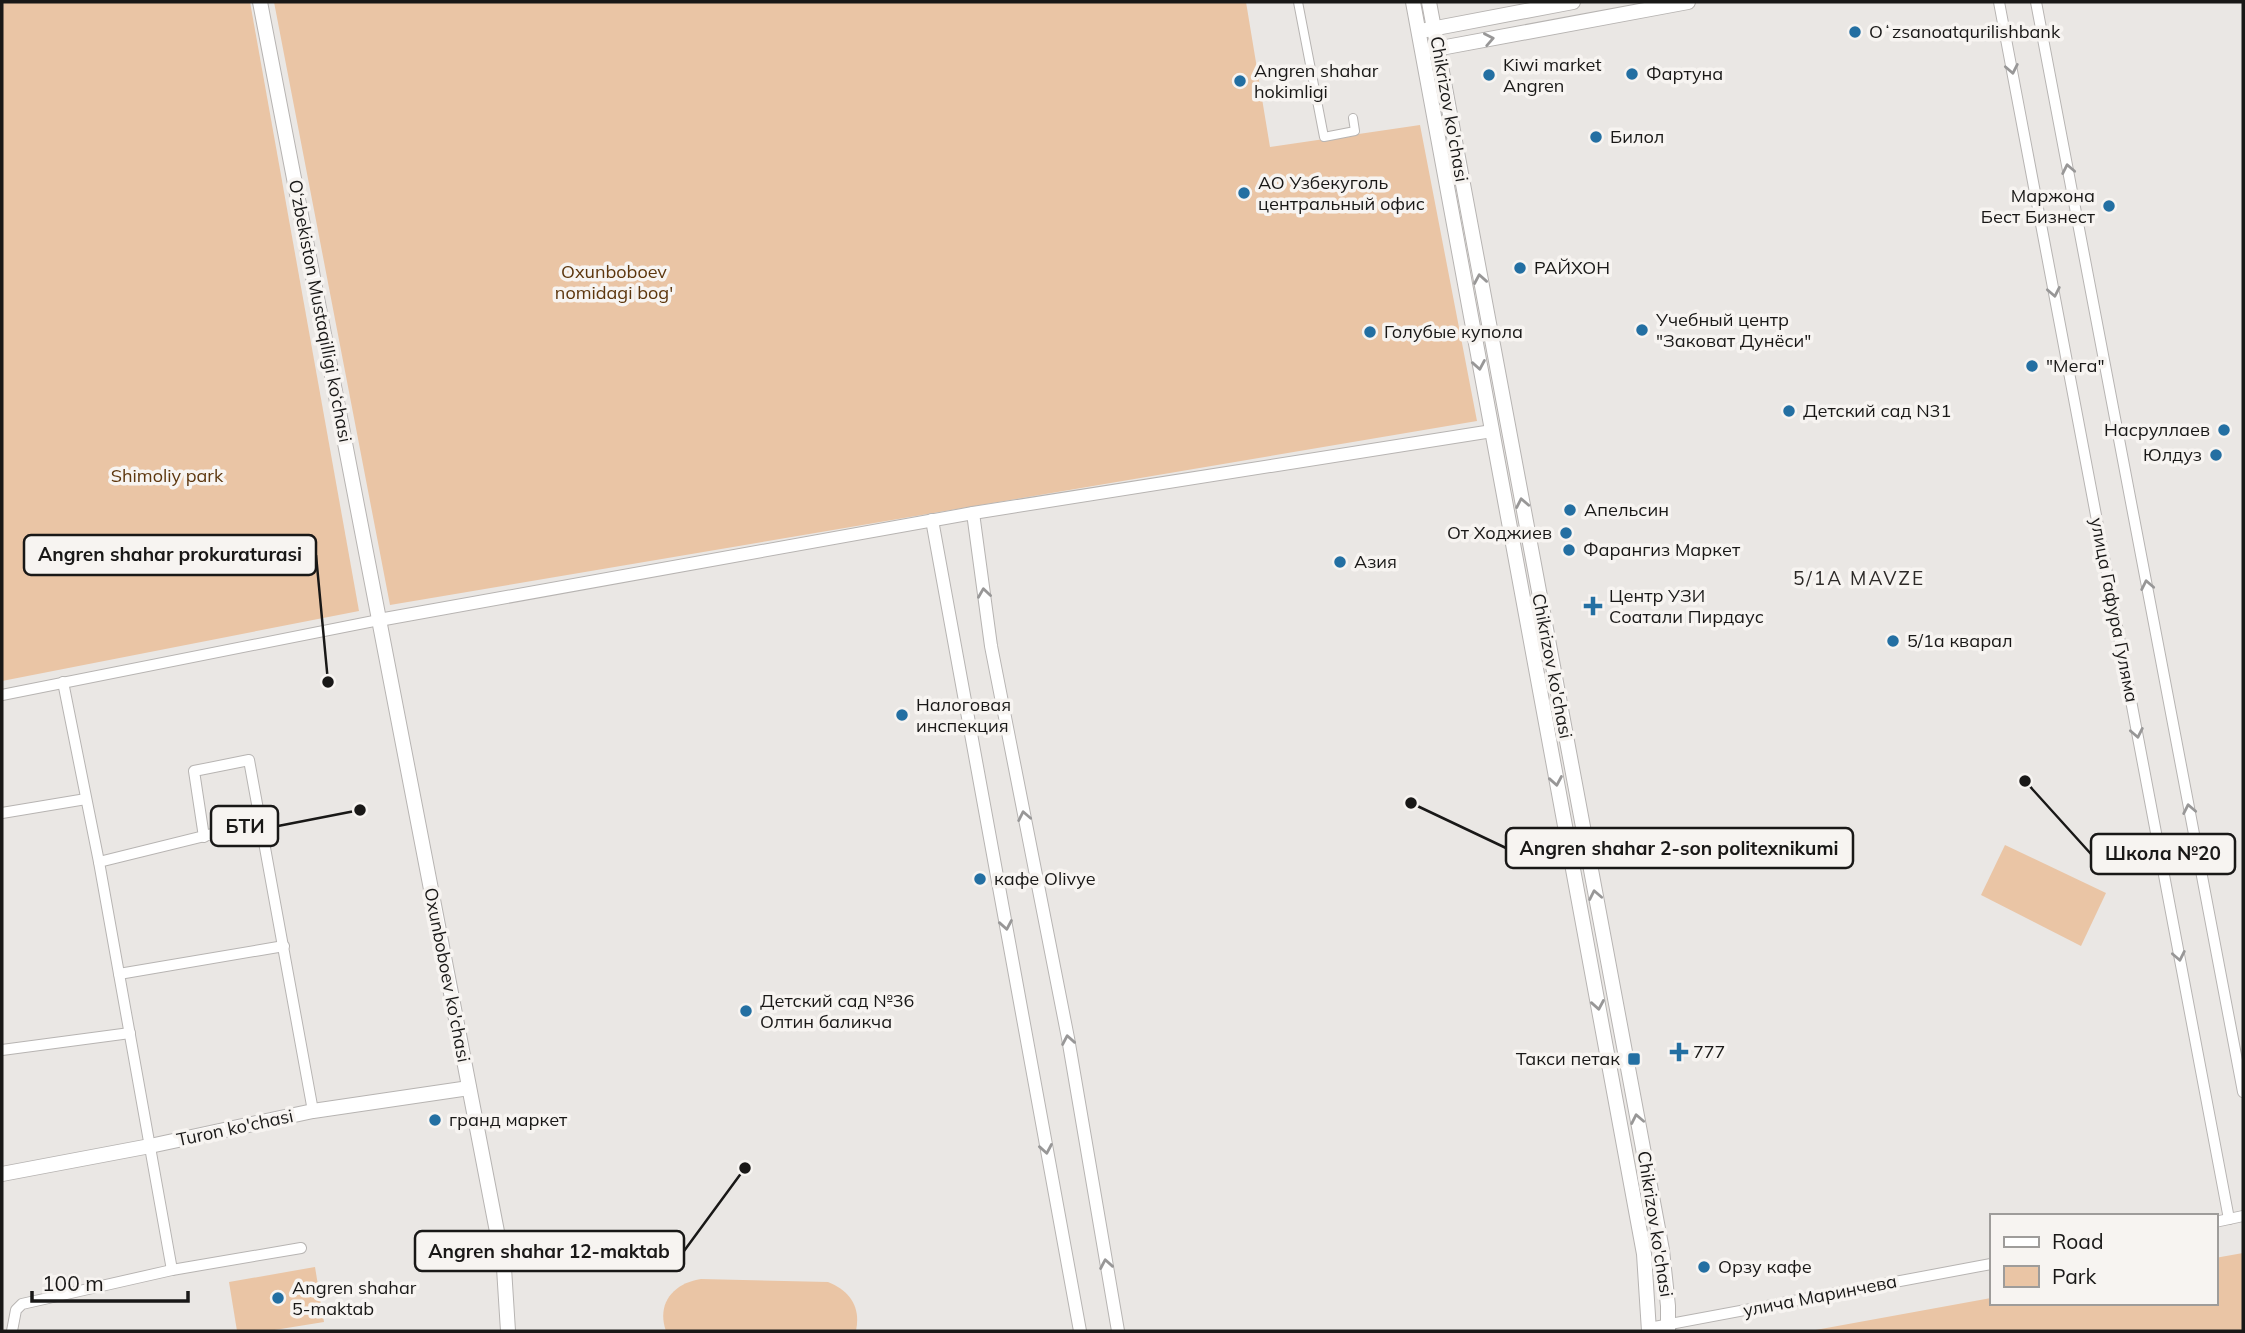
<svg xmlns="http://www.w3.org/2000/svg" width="2245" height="1333" font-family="Mulish,sans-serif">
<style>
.green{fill:#eac5a5}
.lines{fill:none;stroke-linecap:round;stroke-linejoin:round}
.pedestrian-casing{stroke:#b7b4b2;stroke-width:10}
.minor-casing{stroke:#b7b4b2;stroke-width:12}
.tertiary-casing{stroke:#b7b4b2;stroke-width:14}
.secondary-casing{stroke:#b7b4b2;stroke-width:16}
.pedestrian{stroke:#fff;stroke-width:8}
.minor{stroke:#fff;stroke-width:10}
.tertiary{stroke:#fff;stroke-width:12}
.secondary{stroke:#fff;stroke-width:14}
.oneway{stroke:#989797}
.poi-dot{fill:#236fa2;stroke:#f7f4f1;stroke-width:2.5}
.labels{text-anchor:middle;stroke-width:7;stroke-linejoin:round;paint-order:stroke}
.poi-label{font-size:18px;fill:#191817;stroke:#f7f4f1;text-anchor:start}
.street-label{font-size:18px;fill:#191817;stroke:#f7f4f1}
.park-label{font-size:18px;fill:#5d370e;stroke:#f7f4f1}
.neighbourhood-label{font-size:19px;letter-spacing:2px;fill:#2c2927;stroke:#f7f4f1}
.leader{fill:none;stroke:#191817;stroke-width:2.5}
.callout-dot{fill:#191817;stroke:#f7f4f1;stroke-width:2.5}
.callout{fill:#f7f4f1;stroke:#191817;stroke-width:2.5}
.callout-label{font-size:19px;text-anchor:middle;font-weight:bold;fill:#191817}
</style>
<rect width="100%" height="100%" fill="#eae7e4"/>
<!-- green -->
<g class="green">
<polygon points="2,2 250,2 359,611 2,681"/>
<polygon points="274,2 1246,2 1270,147 1420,125 1477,421 390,605"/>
<polygon points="2005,845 2106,893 2081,946 1981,895"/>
<polygon points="2243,1253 2243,1331 1810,1331 1991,1298 1991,1303 2215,1303 2215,1258"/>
<polygon points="315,1267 324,1322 268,1331 237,1331 229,1282"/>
<path d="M 701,1279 L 828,1282 C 850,1291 861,1307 856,1331 L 666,1331 C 656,1303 674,1283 701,1279 Z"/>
</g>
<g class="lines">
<defs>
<polyline id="pedestrian" points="1298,2 1324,137 1355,131 1353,118"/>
<g id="minor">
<polyline points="1999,2 2229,1219"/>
<polyline points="2036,2 2243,1092"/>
<polyline points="63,682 99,862 172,1270"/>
<polyline points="2,695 379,620"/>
<polyline points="2,813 86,799"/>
<polyline points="204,837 194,771 249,760 313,1111"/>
<polyline points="99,862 261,822"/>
<polyline points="119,974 284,946"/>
<polyline points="2,1050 130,1033"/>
<polyline points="2215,1222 2243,1216"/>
<polyline points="1649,1328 1991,1264"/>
<polyline points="12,1331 16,1310 22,1304 172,1270 301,1248"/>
</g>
<g id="tertiary">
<polyline points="973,513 991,646 1068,1038 1118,1331"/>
<polyline points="932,520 1080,1331"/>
<polyline points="379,620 973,513 1492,431"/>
</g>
<g id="secondary">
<polyline points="260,2 504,1268 508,1331"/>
<polyline points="1413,2 1644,1254 1649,1331"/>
<polyline points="1429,2 1662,1250 1668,1306 1668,1331"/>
<polyline points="1426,30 1573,2"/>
<polyline points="1430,50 1688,2"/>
<polyline points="2,1174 150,1146 313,1111 469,1088"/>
</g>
</defs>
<!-- pedestrian casing -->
<use href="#pedestrian" class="pedestrian-casing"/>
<!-- minor casing -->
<use href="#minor" class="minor-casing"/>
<!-- tertiary casing -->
<use href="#tertiary" class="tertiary-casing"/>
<!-- secondary casing -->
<use href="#secondary" class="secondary-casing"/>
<!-- pedestrian -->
<use href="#pedestrian" class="pedestrian"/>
<!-- minor -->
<use href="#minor" class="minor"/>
<!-- tertiary -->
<use href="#tertiary" class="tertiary"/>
<!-- secondary -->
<use href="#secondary" class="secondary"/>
</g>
<!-- one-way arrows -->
<defs><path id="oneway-chevron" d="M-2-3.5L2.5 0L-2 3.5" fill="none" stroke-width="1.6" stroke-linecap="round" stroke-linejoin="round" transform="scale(1.75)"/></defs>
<g class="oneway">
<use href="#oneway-chevron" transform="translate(1489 39) rotate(-11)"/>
<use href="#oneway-chevron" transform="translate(2012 69) rotate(79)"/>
<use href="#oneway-chevron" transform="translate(2068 169) rotate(-101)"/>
<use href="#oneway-chevron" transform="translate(1480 279) rotate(-100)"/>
<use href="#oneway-chevron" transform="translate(2054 292) rotate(79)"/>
<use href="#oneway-chevron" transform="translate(1479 365) rotate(80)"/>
<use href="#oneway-chevron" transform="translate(1522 503) rotate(-101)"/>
<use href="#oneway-chevron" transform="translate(2147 585) rotate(-101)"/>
<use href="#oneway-chevron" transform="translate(984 593) rotate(-98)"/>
<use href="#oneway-chevron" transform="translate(2137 733) rotate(79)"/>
<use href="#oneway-chevron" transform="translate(1556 781) rotate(80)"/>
<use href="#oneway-chevron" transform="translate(2189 809) rotate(-101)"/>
<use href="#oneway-chevron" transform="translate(1024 816) rotate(-101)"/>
<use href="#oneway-chevron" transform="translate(1595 895) rotate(-101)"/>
<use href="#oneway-chevron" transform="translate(1006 925) rotate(80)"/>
<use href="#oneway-chevron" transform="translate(2179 956) rotate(79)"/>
<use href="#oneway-chevron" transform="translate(1598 1005) rotate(80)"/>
<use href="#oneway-chevron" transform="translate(1068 1040) rotate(-100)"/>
<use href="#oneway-chevron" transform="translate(1637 1119) rotate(-101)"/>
<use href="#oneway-chevron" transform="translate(1046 1149) rotate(80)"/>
<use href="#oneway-chevron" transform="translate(1106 1264) rotate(-100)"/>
</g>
<!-- markers -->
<g class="poi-dot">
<circle cx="1855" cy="32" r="7"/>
<circle cx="1632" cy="74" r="7"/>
<circle cx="1489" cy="75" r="7"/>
<circle cx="1240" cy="81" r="7"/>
<circle cx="1596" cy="137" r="7"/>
<circle cx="1244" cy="193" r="7"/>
<circle cx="2109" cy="206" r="7"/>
<circle cx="1520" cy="268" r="7"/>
<circle cx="1642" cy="330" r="7"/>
<circle cx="1370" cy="332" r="7"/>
<circle cx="2032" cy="366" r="7"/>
<circle cx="1789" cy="411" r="7"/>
<circle cx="2224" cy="430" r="7"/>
<circle cx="2216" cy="455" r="7"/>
<circle cx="1570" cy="510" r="7"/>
<circle cx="1566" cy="533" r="7"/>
<circle cx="1569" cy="550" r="7"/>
<circle cx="1340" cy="562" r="7"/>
<path d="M1589.5 595.5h7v7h7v7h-7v7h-7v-7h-7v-7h7z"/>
<circle cx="1893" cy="641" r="7"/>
<circle cx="902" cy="715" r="7"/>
<circle cx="980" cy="879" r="7"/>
<circle cx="746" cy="1011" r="7"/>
<path d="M1675.5 1041.5h7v7h7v7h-7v7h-7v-7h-7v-7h7z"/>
<rect x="1627" y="1052" width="14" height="14" rx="3.5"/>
<circle cx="435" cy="1120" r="7"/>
<circle cx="1704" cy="1267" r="7"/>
<circle cx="278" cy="1298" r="7"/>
</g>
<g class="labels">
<!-- poi labels -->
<g class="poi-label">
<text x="1869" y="38">Oʻzsanoatqurilishbank</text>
<text x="1503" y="71">Kiwi market<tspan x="1503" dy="21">Angren</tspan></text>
<text x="1254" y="77">Angren shahar<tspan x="1254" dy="21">hokimligi</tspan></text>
<text x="1646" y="80">Фартуна</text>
<text x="1610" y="143">Билол</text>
<text x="1258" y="189">АО Узбекуголь<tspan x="1258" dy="21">центральный офис</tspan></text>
<text x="2095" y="202" text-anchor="end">Маржона<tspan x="2095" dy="21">Бест Бизнест</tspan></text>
<text x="1534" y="274">РАЙХОН</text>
<text x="1656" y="326">Учебный центр<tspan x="1656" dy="21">"Заковат Дунёси"</tspan></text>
<text x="1384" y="338">Голубые купола</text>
<text x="2046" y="372">"Мега"</text>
<text x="1803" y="417">Детский сад N31</text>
<text x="2210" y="436" text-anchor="end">Насруллаев</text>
<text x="2202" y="461" text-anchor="end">Юлдуз</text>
<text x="1584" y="516">Апельсин</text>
<text x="1552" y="539" text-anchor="end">От Ходжиев</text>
<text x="1583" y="556">Фарангиз Маркет</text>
<text x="1354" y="568">Азия</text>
<text x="1609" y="602">Центр УЗИ<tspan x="1609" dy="21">Соатали Пирдаус</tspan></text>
<text x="1907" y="647">5/1а кварал</text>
<text x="916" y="711">Налоговая<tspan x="916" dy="21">инспекция</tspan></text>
<text x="994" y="885">кафе Olivye</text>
<text x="760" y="1007">Детский сад №36<tspan x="760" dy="21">Олтин баликча</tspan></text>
<text x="1693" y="1058">777</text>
<text x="1620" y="1065" text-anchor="end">Такси петак</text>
<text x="449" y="1126">гранд маркет</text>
<text x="1718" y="1273">Орзу кафе</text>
<text x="292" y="1294">Angren shahar<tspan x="292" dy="21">5-maktab</tspan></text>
</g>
<!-- street labels -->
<g class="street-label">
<text transform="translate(1449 109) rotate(80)" y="6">Chikrizov ko'chasi</text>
<text transform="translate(320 311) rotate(79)" y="6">O‘zbekiston Mustaqilligi ko‘chasi</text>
<text transform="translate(2114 610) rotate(79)" y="6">улица Гафура Гуляма</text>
<text transform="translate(1552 666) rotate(79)" y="6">Chikrizov ko'chasi</text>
<text transform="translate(447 975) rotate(79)" y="6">Oxunboboev ko'chasi</text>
<text transform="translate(235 1128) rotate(-12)" y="6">Turon ko'chasi</text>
<text transform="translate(1655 1224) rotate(81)" y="6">Chikrizov ko'chasi</text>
<text transform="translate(1820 1296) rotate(-11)" y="6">улича Маринчева</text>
</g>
<!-- park labels -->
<g class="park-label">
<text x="614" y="278">Oxunboboev<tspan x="614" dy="21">nomidagi bog'</tspan></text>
<text x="167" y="482">Shimoliy park</text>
</g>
<!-- neighbourhood labels -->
<g class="neighbourhood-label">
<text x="1859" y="585">5/1A MAVZE</text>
</g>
</g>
<!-- callouts -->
<path class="leader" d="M328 682L316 555M360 810L278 826M1411 803L1506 848M2025 781L2091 854M745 1168L684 1251"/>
<g class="callout-dot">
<circle cx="328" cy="682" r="7"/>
<circle cx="360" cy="810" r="7"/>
<circle cx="1411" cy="803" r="7"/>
<circle cx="2025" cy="781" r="7"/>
<circle cx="745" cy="1168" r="7"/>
</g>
<g class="callout">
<rect x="24" y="535" width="292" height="40" rx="7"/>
<rect x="211" y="806" width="67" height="40" rx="7"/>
<rect x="1506" y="828" width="347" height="40" rx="7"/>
<rect x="2091" y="834" width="144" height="40" rx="7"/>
<rect x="415" y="1231" width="269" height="40" rx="7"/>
</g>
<g class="callout-label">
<text x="170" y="561">Angren shahar prokuraturasi</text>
<text x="245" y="833">БТИ</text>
<text x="1679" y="855">Angren shahar 2-son politexnikumi</text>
<text x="2163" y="860">Школа №20</text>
<text x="549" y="1258">Angren shahar 12-maktab</text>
</g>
<!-- border -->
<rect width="2245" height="1333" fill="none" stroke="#191817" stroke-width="7"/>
<!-- legend -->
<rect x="1990" y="1214" width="228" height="91" fill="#f7f4f1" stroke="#9e9c9a" stroke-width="2"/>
<rect x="2004" y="1237" width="35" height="10" fill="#ffffff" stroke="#9e9c9a" stroke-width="2"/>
<text x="2052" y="1249" font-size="21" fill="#191817">Road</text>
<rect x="2004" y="1266" width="35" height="21" fill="#eac5a5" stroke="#9e9c9a" stroke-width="2"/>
<text x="2052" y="1284" font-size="21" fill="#191817">Park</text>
<!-- scale -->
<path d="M32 1291v10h156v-10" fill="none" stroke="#191817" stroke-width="3.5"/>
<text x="42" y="1291" font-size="21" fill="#191817" stroke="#f7f4f1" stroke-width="5" paint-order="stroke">100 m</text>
</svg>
